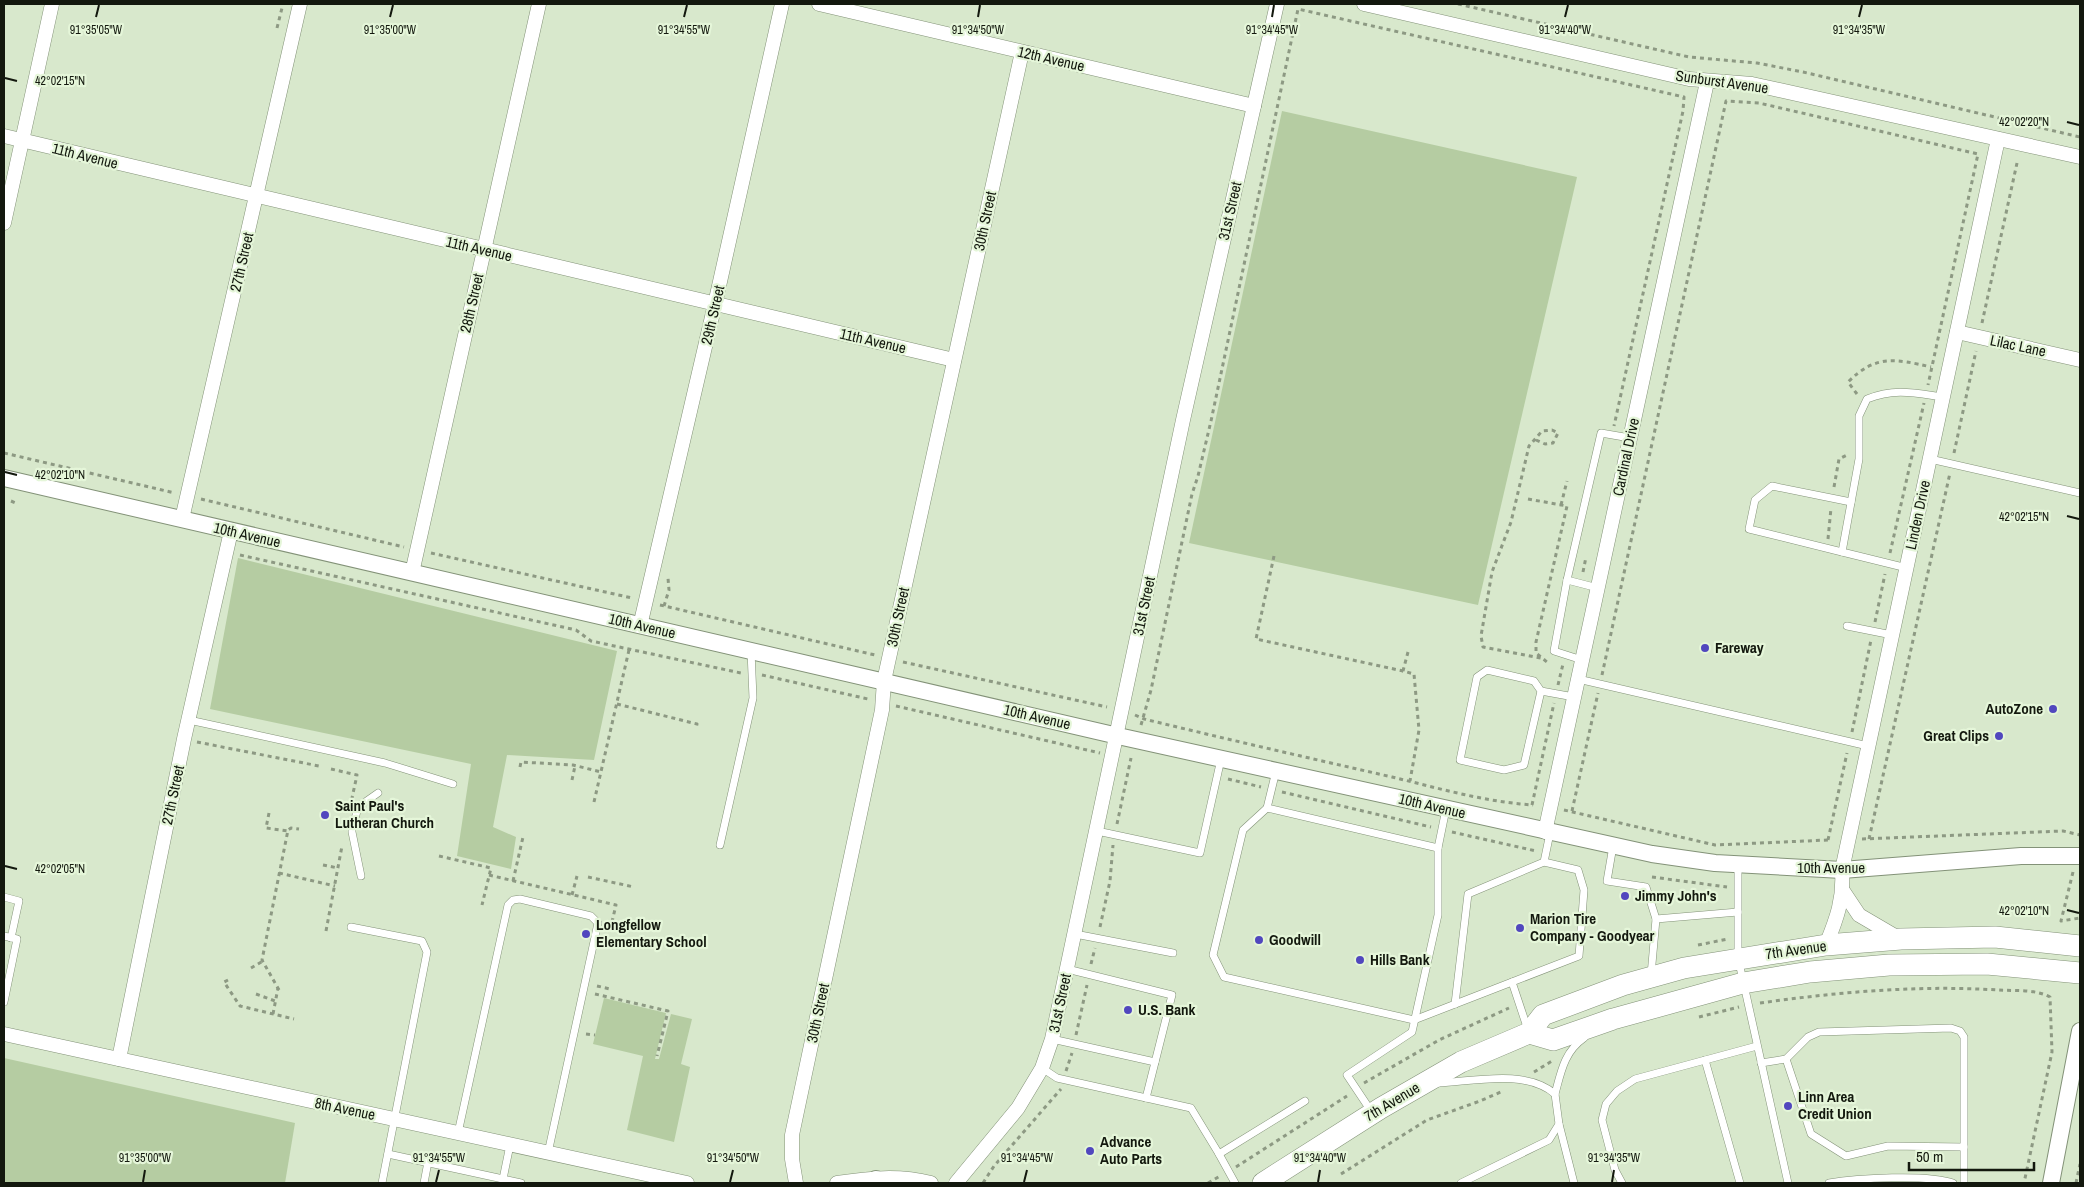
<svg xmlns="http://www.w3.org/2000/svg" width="2084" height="1187" font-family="'Archivo Narrow',sans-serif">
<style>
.green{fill:#b5cca2}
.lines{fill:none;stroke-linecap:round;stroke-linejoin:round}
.service-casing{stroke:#839278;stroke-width:8}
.minor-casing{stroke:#839278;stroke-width:15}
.tertiary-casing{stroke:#839278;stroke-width:18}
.primary-casing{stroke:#839278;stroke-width:22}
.path{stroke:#8d9983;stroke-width:3;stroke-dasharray:4 4;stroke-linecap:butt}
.service{stroke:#fff;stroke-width:7}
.minor{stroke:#fff;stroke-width:14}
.tertiary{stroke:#fff;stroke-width:16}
.primary{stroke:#fff;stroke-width:21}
.ticks{fill:none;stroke:#13180e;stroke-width:2}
.poi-dot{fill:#5147be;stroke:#e5f6d9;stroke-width:2}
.labels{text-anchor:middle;stroke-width:4.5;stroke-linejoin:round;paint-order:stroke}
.street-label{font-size:15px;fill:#13180e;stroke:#e5f6d9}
.poi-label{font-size:15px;font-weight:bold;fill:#13180e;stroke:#e5f6d9;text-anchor:start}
.ticks-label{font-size:12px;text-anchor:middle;fill:#13180e;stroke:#e5f6d9;stroke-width:4.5;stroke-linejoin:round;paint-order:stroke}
</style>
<rect width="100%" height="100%" fill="#d8e8cc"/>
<!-- green -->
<g class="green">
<polygon points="1282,111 1577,177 1478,605 1189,543"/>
<polygon points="238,558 617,651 594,760 507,755 493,827 516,837 511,869 457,856 471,764 210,709"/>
<polygon points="604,998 666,1013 655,1059 659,1059 671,1014 692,1019 681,1064 690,1067 674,1142 627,1130 643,1056 593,1044"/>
<polygon points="4,1058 295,1123 285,1183 4,1183"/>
</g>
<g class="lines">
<defs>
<g id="service">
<polyline points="1930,459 2080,493"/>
<polyline points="1842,552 1749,529 1755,500 1772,486 1851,502"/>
<path d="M 1907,568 L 1842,552 L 1859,459 L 1859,416 L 1867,399 C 1895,388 1914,393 1943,397"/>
<polyline points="1567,580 1554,651 1582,660"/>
<polyline points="1598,588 1567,580 1601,433 1630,438"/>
<polyline points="1847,626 1892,635"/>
<polyline points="1578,679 1868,746"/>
<polyline points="1541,691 1524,765 1504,770 1460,760 1477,677 1487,670 1534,681 1541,691 1574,697"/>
<polyline points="189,720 385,763 453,784"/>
<polyline points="1276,771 1267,808 1438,848"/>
<polyline points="1267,808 1243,830 1213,955 1224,977 1414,1020 1512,982"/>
<polyline points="355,819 358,807 378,793"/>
<polyline points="1097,831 1200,853 1221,759"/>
<polyline points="352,832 361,876"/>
<polyline points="720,845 753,698 751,651"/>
<polyline points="1613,846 1607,881 1646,887 1656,919 1651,975"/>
<polyline points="1544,862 1550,833"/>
<polyline points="1738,864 1738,958 1788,1183"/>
<polyline points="4,897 19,901 11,938"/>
<polyline points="1656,919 1738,912"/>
<polyline points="351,927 422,941 427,952 382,1183"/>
<polyline points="1075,934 1173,953"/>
<polyline points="4,936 17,939 4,1002"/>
<polyline points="1067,969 1172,995 1146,1098"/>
<polyline points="1455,1004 1468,894 1544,862 1578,870 1584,890 1579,956 1512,982 1528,1030"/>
<polyline points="1052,1039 1155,1062"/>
<polyline points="1786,1059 1811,1134 1846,1156 1888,1146 1964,1147"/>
<polyline points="1705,1060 1740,1183"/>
<polyline points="1761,1063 1786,1059 1808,1037 1819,1032 1951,1028 1960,1031 1964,1037 1964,1183"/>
<polyline points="1042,1068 1057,1078 1191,1108 1219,1154"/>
<path d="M 1439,1083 C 1475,1081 1526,1069 1555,1094 C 1561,1072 1564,1052 1584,1038"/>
<polyline points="1371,1111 1347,1075 1412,1032 1438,915 1438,848 1446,809"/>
<polyline points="1559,1124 1574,1183"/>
<polyline points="458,1133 508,905 513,900 520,899 591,916 598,923 548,1153"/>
<polyline points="510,1145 503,1179 521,1183"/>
<polyline points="388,1154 503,1179"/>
<polyline points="424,1183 428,1162"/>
<polyline points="1235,1183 1219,1154 1305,1101"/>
<polyline points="1461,1183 1549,1140 1559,1124 1555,1094"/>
<polyline points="1622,1183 1615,1170 1602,1120 1606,1104 1617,1091 1635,1079 1757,1046"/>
<path d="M 1829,1183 C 1857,1178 1928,1174 1953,1183"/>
</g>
<g id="minor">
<polyline points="819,4 1254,106"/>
<polyline points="1364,4 1689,79 1752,84 2080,157"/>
<polyline points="4,136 954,360"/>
<polyline points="4,223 52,4"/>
<polyline points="1957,332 2080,360"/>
<polyline points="182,519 300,4"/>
<polyline points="412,573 539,4"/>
<polyline points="640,626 715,304 782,4"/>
<polyline points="1545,832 1707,82"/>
<polyline points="1843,891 1859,915 1900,939"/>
<path d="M 1826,945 C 1837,918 1844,899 1842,870 L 1998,139"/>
<polyline points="4,1034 687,1183"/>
<polyline points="119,1059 184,739 231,531"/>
<polyline points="796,1183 792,1159 792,1135 882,710 884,681 1022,52"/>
<path d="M 837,1183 C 869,1178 899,1175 931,1183"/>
<polyline points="956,1183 1018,1108 1042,1068 1052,1039 1183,420 1277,4"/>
</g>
<g id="tertiary">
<polyline points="4,478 1118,736 1652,854 1715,863 1842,870 2021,856 2080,856"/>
<polyline points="876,1179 887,1183"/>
<polyline points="2051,1183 2080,1031"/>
</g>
<g id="primary">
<polyline points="1529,1033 1553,1040 1613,1019 1743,983 1810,972 1889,965 1987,964 2080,973"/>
<polyline points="1263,1183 1381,1108 1461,1062 1529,1033 1543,1015 1623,985 1684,968 1826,945 1901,939 1995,937 2080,946"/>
</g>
</defs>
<!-- service casing -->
<use href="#service" class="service-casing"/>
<!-- minor casing -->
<use href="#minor" class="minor-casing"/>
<!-- tertiary casing -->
<use href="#tertiary" class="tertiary-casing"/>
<!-- primary casing -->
<use href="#primary" class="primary-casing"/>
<!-- path -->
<g class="path">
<polyline points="1458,4 1689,57 1757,63 1803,72 2080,137"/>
<polyline points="277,28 283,4"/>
<polyline points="1982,323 2017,163"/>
<path d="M 1857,394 L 1848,382 C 1876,354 1896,359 1931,367"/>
<polyline points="1536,440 1545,444 1553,443 1558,433 1552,430 1542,431 1529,446 1511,522 1492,572 1481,636 1483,647 1541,658"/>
<polyline points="4,453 175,493"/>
<polyline points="1954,453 1976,351"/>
<polyline points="1834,487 1839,459 1849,454"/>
<polyline points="201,499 404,547"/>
<polyline points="1528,499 1567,506 1536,642 1536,653 1547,662"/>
<polyline points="11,501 18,504"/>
<polyline points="1561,505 1567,481"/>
<polyline points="1828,539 1831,508"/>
<polyline points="431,553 632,598"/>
<polyline points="1890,553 1924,403"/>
<polyline points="240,555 576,630 591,641 741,673"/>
<polyline points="1274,556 1256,639 1403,671"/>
<polyline points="1583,572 1586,557"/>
<polyline points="660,605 875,655"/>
<polyline points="664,606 669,590 668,578"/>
<polyline points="1875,622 1885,574"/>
<polyline points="1408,652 1403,671 1414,674 1419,730 1410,781"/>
<polyline points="903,662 1107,707"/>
<polyline points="762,675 868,699"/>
<polyline points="1602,675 1726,101 1759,103 1978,154 1928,385"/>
<polyline points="1558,685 1563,664"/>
<polyline points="617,704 697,724 696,729"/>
<polyline points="896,706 1100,753"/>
<path d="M 1135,715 L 1144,719 C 1226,739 1309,758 1392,777 C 1438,788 1485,802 1533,805"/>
<polyline points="1141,725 1151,690 1192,494 1198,476 1211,421 1298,9 1684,97 1683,111 1614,426"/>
<polyline points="1852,732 1871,640"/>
<polyline points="197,742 319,766"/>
<polyline points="520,767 521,762 573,765 601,772"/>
<polyline points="331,769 357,775 352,798"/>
<polyline points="1228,779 1261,787"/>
<polyline points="572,780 575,766"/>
<polyline points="1282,792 1431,827"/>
<polyline points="594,802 629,650"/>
<polyline points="1532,805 1554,703"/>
<polyline points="1564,810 1715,845 1828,840"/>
<polyline points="1572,811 1598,693"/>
<polyline points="269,813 266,828 288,831"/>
<polyline points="1117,824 1131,758"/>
<polyline points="1452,832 1536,851"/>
<polyline points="1862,839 2063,831 2080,835"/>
<polyline points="1869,839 1950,473"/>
<polyline points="1828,840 1847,753"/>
<polyline points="439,856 491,868 482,905"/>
<polyline points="323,865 338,868"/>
<polyline points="2073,872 2061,921 2080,918"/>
<polyline points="279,873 335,886"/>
<polyline points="489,875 616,905 611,926"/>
<polyline points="588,877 634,887"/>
<polyline points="1652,877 1727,887"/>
<polyline points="513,881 523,837"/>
<polyline points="572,895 577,876"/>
<polyline points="1100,927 1110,881 1113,845"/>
<polyline points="326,931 342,846"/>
<polyline points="607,943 620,946"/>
<polyline points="1698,945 1728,939"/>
<polyline points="1091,964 1095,948"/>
<polyline points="251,968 263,961"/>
<polyline points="228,980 224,982 240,1006 294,1019"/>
<polyline points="597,986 610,989"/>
<polyline points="279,990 262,960 288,830 291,828 299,829"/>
<polyline points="256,994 275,1001"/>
<polyline points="595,994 668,1011 657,1056"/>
<path d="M 1760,1003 C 1839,992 1918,985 1998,990 C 2015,991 2035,989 2050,997 L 2052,1052 L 2024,1183"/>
<polyline points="273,1014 278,988"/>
<polyline points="1699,1017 1739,1007"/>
<polyline points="586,1034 595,1035"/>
<polyline points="1076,1035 1087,985"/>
<polyline points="1066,1071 1072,1053"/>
<polyline points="1534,1072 1552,1061"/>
<polyline points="1364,1083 1439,1040 1509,1008"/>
<polyline points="1236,1167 1347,1096"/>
<polyline points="1341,1174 1427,1120 1480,1101 1503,1091"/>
<polyline points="983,1183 994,1166 1061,1089"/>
<polyline points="1208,1183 1220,1176"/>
<polyline points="2076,1183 2080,1164"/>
</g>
<!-- service -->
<use href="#service" class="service"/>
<!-- minor -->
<use href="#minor" class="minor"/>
<!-- tertiary -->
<use href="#tertiary" class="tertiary"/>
<!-- primary -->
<use href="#primary" class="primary"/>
</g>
<!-- ticks -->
<path class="ticks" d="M 96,17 L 99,5M 390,17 L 393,5M 684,17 L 687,5M 978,17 L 980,5M 1272,17 L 1274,5M 1565,17 L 1568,5M 1859,17 L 1862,5M 5,78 L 17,81M 2067,122 L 2079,125M 5,472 L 17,475M 2067,516 L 2079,519M 5,866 L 17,869M 2067,910 L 2079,913M 143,1182 L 145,1170M 436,1182 L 439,1170M 730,1182 L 733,1170M 1024,1182 L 1027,1170M 1318,1182 L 1320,1170M 1612,1182 L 1614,1170"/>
<!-- markers -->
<g class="poi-dot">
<circle cx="1705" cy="648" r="5"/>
<circle cx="2053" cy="709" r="5"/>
<circle cx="1999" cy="736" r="5"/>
<circle cx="325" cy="815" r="5"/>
<circle cx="1625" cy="896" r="5"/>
<circle cx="1520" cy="928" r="5"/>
<circle cx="586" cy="934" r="5"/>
<circle cx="1259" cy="940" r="5"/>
<circle cx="1360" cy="960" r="5"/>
<circle cx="1128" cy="1010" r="5"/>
<circle cx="1788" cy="1106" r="5"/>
<circle cx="1090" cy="1151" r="5"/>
</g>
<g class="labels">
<!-- street labels -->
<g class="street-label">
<text transform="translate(1051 59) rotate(13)" y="5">12th Avenue</text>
<text transform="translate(1722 82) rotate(8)" y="5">Sunburst Avenue</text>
<text transform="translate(85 156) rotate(14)" y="5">11th Avenue</text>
<text transform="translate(1230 211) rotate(-77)" y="5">31st Street</text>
<text transform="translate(985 221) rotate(-78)" y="5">30th Street</text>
<text transform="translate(479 249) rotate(13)" y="5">11th Avenue</text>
<text transform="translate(242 262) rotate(-77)" y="5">27th Street</text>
<text transform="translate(472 303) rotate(-77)" y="5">28th Street</text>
<text transform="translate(713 315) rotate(-77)" y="5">29th Street</text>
<text transform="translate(873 341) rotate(13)" y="5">11th Avenue</text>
<text transform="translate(2018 346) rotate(12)" y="5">Lilac Lane</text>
<text transform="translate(1626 457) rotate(-78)" y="5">Cardinal Drive</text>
<text transform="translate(1918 515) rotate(-78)" y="5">Linden Drive</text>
<text transform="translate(247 535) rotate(13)" y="5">10th Avenue</text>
<text transform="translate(1144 606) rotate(-78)" y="5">31st Street</text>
<text transform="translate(898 617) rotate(-78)" y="5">30th Street</text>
<text transform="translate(642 626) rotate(13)" y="5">10th Avenue</text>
<text transform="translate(1037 717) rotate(13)" y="5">10th Avenue</text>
<text transform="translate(173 795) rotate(-78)" y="5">27th Street</text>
<text transform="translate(1432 806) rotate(13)" y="5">10th Avenue</text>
<text x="1831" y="873">10th Avenue</text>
<text transform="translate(1796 950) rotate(-8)" y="5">7th Avenue</text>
<text transform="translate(1060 1003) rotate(-78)" y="5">31st Street</text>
<text transform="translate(818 1013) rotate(-78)" y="5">30th Street</text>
<text transform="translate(1392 1102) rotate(-31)" y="5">7th Avenue</text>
<text transform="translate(345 1109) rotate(12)" y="5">8th Avenue</text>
</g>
<!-- poi labels -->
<g class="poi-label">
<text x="1715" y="653">Fareway</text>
<text x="2043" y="714" text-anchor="end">AutoZone</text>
<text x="1989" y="741" text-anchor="end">Great Clips</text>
<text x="335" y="811">Saint Paul's<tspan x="335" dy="17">Lutheran Church</tspan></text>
<text x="1635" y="901">Jimmy John's</text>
<text x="1530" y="924">Marion Tire<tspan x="1530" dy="17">Company - Goodyear</tspan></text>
<text x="596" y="930">Longfellow<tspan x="596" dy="17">Elementary School</tspan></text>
<text x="1269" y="945">Goodwill</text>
<text x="1370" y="965">Hills Bank</text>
<text x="1138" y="1015">U.S. Bank</text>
<text x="1798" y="1102">Linn Area<tspan x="1798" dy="17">Credit Union</tspan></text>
<text x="1100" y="1147">Advance<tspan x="1100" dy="17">Auto Parts</tspan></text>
</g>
</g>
<g class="ticks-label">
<text x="96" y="34">91°35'05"W</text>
<text x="390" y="34">91°35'00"W</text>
<text x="684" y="34">91°34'55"W</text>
<text x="978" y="34">91°34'50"W</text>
<text x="1272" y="34">91°34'45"W</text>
<text x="1565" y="34">91°34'40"W</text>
<text x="1859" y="34">91°34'35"W</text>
<text x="60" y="85">42°02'15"N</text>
<text x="2024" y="126">42°02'20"N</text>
<text x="60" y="479">42°02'10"N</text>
<text x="2024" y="521">42°02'15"N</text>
<text x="60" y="873">42°02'05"N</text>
<text x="2024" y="915">42°02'10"N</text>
<text x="145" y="1162">91°35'00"W</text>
<text x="439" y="1162">91°34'55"W</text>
<text x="733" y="1162">91°34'50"W</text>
<text x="1027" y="1162">91°34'45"W</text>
<text x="1320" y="1162">91°34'40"W</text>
<text x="1614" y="1162">91°34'35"W</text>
</g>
<!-- border -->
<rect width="2084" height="1187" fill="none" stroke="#13180e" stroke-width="10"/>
<!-- scale -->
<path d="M1909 1162v8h125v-8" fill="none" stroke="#13180e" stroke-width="2.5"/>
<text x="1916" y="1162" font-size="15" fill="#13180e" stroke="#e5f6d9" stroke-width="4" paint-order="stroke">50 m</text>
</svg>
